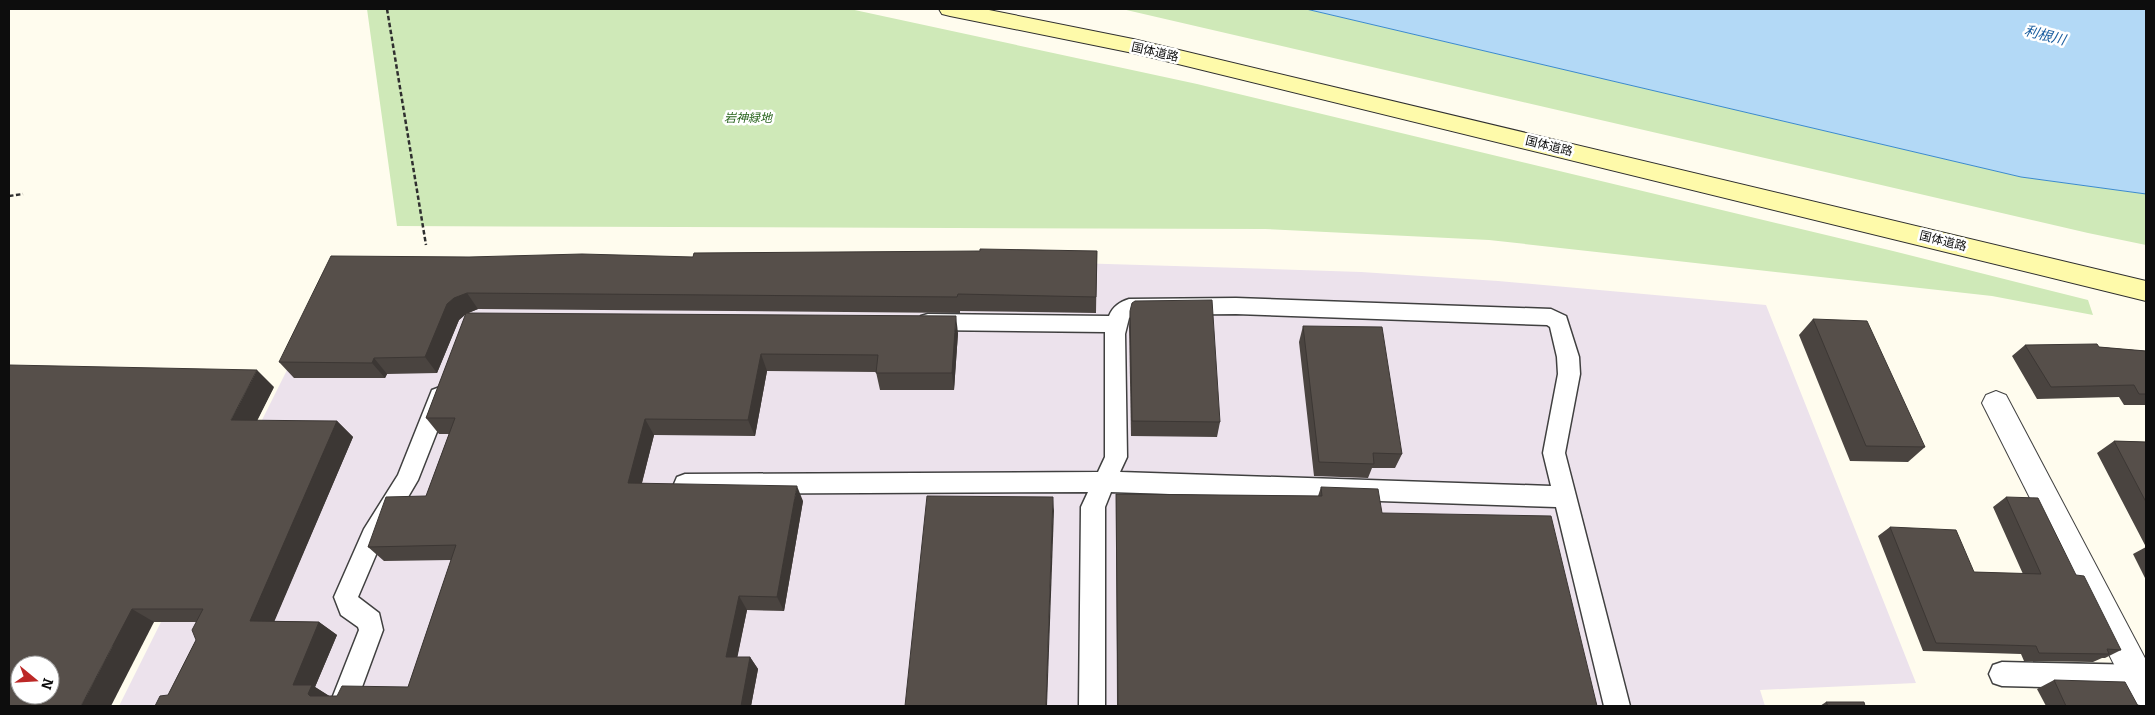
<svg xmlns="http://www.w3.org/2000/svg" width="2155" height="715" font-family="Bitter,'Noto Sans JP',serif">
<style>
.industrial{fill:#ece2ec}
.green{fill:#cfe9b8}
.water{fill:#b3d9f6;stroke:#3b8acc}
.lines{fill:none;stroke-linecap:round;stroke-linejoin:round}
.lane-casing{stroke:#404040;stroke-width:3}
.street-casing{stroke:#404040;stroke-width:2}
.secondary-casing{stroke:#2f2f2f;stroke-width:2}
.path{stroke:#2f2f2f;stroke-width:2.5;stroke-dasharray:4.5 2.5;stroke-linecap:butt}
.lane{fill:#fff;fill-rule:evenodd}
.street{fill:#fff;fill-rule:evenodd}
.secondary{fill:#fefaaa;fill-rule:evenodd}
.wall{fill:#4a4440}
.shaded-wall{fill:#3c3734}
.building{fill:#564f4a;stroke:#3c3734;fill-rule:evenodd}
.labels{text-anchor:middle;stroke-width:5;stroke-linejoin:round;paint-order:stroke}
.street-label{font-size:12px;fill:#0d0d0d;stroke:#fff}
.park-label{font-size:12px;font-style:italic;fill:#29651e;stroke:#fff}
.water-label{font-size:14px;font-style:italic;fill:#185c9e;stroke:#fff}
</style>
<rect width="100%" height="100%" fill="#fffcee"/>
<!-- industrial -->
<polygon class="industrial" points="343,258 936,259 1241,268 1361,272 1498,281 1766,305 1916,683 1760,690 1765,706 119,706"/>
<!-- green -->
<g class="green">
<polygon points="367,9 850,9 1197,84 1893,251 2088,300 2093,315 1992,296 1489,240 1265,229 397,226"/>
<polygon points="1122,9 1306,9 2021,177 2146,194 2146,245 2088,233"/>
</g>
<!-- water -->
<polygon class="water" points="1306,9 2146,9 2146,194 2021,177"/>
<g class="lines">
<defs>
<g id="lane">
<path d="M 1236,298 L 1551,309 L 1566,316 L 1579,357 L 1580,374 L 1565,453 L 1630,706 L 1604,706 L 1556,507 L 1111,492 L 1105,507 L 1105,706 L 1079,706 L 1081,507 L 1088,492 L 685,494 L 677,491 L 674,484 L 677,477 L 685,474 L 1098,472 L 1105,457 L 1105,332 L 928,330 L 921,328 L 918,322 L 921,316 L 928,314 L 1109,316 C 1113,306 1120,302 1129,299 ZM 1236,314 L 1547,325 L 1550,327 L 1557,357 L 1558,374 L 1543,453 L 1551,486 L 1120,472 L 1127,457 L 1125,334 L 1129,318 L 1133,315 Z"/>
<polygon points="440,387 448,390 451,396 418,480 381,543 358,597 379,613 383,630 355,706 329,706 359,630 358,627 341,615 334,597 364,529 398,475 432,390"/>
<polygon points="2002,662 2146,665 2146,689 2002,686 1993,683 1989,674 1993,665"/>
</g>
<polygon id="street" points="1996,391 2006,395 2146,660 2146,706 2134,704 1982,403 1986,395"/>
<polygon id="secondary" points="939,9 984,9 1133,39 2146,281 2146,301 1133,53 950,16 942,14"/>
</defs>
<!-- lane casing -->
<use href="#lane" class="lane-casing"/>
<!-- street casing -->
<use href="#street" class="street-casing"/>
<!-- secondary casing -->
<use href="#secondary" class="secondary-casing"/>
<!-- path -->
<g class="path">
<polyline points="387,9 426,245"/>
<polyline points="9,196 23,194"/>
</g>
<!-- lane -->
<use href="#lane" class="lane"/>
<!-- street -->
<use href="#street" class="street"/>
<!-- secondary -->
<use href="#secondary" class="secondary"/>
</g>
<!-- wall -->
<g class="wall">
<polygon points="1097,251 1096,313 960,311 960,313 478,309 468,313 958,333 954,390 880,390 876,372 767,371 755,436 654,435 642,483 803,501 784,611 747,610 737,657 750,657 758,669 751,706 168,695 196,640 196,622 154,622 9,706 274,387 257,421 337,421 353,437 274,621 319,622 337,635 315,687 329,696 337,696 408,687 451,560 384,561 368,547 426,496 449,434 439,434 426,418 466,314 459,320 437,373 387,374 385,378 294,378 279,362 469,257 693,257"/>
<polygon points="1130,311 1220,422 1217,437 1131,436 1129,327"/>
<polygon points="1813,319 1925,447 1908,462 1850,461 1799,335"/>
<polygon points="1303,326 1402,454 1395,468 1372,468 1368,478 1314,476 1299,342"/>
<polygon points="2025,345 2099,347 2146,351 2146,405 2124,405 2119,397 2037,399 2012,356"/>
<polygon points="2114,441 2146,442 2146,580 2133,554 2146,547 2097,453"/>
<polygon points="1321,487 1382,513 1597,706 1117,706 1116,508 1116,494 1318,496"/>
<polygon points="2006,497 2076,575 2121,650 2105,658 2102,658 2093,662 2024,661 2021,654 1923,651 1878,536 1890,527 1974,572 2023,574 1993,507"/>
<polygon points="2054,680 2138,706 2046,706 2037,689"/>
<polygon points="1826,702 1865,706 1820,706"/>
</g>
<!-- shaded-wall -->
<g class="shaded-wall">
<polygon points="467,293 478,309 466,314 459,320 437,373 425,357 447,304 454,298"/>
<polygon points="956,316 958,333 954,390 952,373"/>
<polygon points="761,354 767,371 755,436 748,420"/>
<polygon points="374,358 387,374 385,378 372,363"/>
<polygon points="257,370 274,387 249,436 231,420"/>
<polygon points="645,419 654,435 638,498 628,483"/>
<polygon points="337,421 353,437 269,634 250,621"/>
<polygon points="797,486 803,501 784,611 777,597"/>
<polygon points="1053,497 1054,511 1047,706 1046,706"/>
<polygon points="739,596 747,610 735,669 726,657"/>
<polygon points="132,609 154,622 111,706 81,706"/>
<polygon points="319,622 337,635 315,687 331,697 326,706 293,685"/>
<polygon points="750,657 758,669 751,706 741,706"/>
</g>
<!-- building -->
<g class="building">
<polygon points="980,249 1097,251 1096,297 958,294 957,297 467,293 454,298 447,304 425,357 374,358 372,363 279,362 331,256 469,257 582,254 693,257 694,253 980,251"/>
<polygon points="1212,300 1220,422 1132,421 1130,311 1132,303 1135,301"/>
<path d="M 466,313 L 956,316 L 952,373 L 876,373 L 878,355 L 761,354 L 748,420 L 645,419 L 628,483 L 797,486 L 777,597 L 739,596 L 726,657 L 750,657 L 741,706 L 155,706 L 160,696 L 168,695 L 196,640 L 192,630 L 203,609 L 132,609 L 81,706 L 9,706 L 9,365 L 257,370 L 231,420 L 337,421 L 250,621 L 319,622 L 293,685 L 312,685 L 308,694 L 310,696 L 337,696 L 342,686 L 408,687 L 456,545 L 368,547 L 386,497 L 426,496 L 455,418 L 426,418 ZM 20,665 L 50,665 L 50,695 L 20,695 Z"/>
<polygon points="1813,319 1867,321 1925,447 1866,446"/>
<polygon points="1303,326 1382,327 1402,454 1373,453 1374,464 1319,462"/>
<polygon points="2097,344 2099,347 2146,351 2146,394 2139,394 2134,385 2051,387 2025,345"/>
<polygon points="2114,441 2146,442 2146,502"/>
<polygon points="1321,487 1378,489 1382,513 1551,516 1597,706 1118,706 1116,494 1322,496"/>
<polygon points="927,496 1053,497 1046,706 905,706"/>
<polygon points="2006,497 2038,498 2076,575 2084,576 2121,650 2107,649 2109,654 2039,653 2036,646 1936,643 1890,527 1956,530 1974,572 2041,574"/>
<polygon points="2054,680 2125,682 2138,706 2066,706"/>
<polygon points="1826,702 1864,702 1865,706 1828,706"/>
</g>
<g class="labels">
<!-- street labels -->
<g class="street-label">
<text transform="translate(1155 52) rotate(13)" y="4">国体道路</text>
<text transform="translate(1549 146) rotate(14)" y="4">国体道路</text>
<text transform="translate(1943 241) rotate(14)" y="4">国体道路</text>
</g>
<!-- park labels -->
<g class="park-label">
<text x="748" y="122">岩神緑地</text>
</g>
<!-- water labels -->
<g class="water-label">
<text transform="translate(2045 35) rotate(14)" y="5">利根川</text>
</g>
</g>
<!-- border -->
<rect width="2155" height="715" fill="none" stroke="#0d0d0d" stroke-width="20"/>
<!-- north arrow -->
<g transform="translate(35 680) rotate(108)"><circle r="24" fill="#ffffff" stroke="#9e9e9e"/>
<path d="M0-4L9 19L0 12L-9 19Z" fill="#bc2826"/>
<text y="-8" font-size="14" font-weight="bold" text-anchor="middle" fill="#0d0d0d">N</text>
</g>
</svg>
